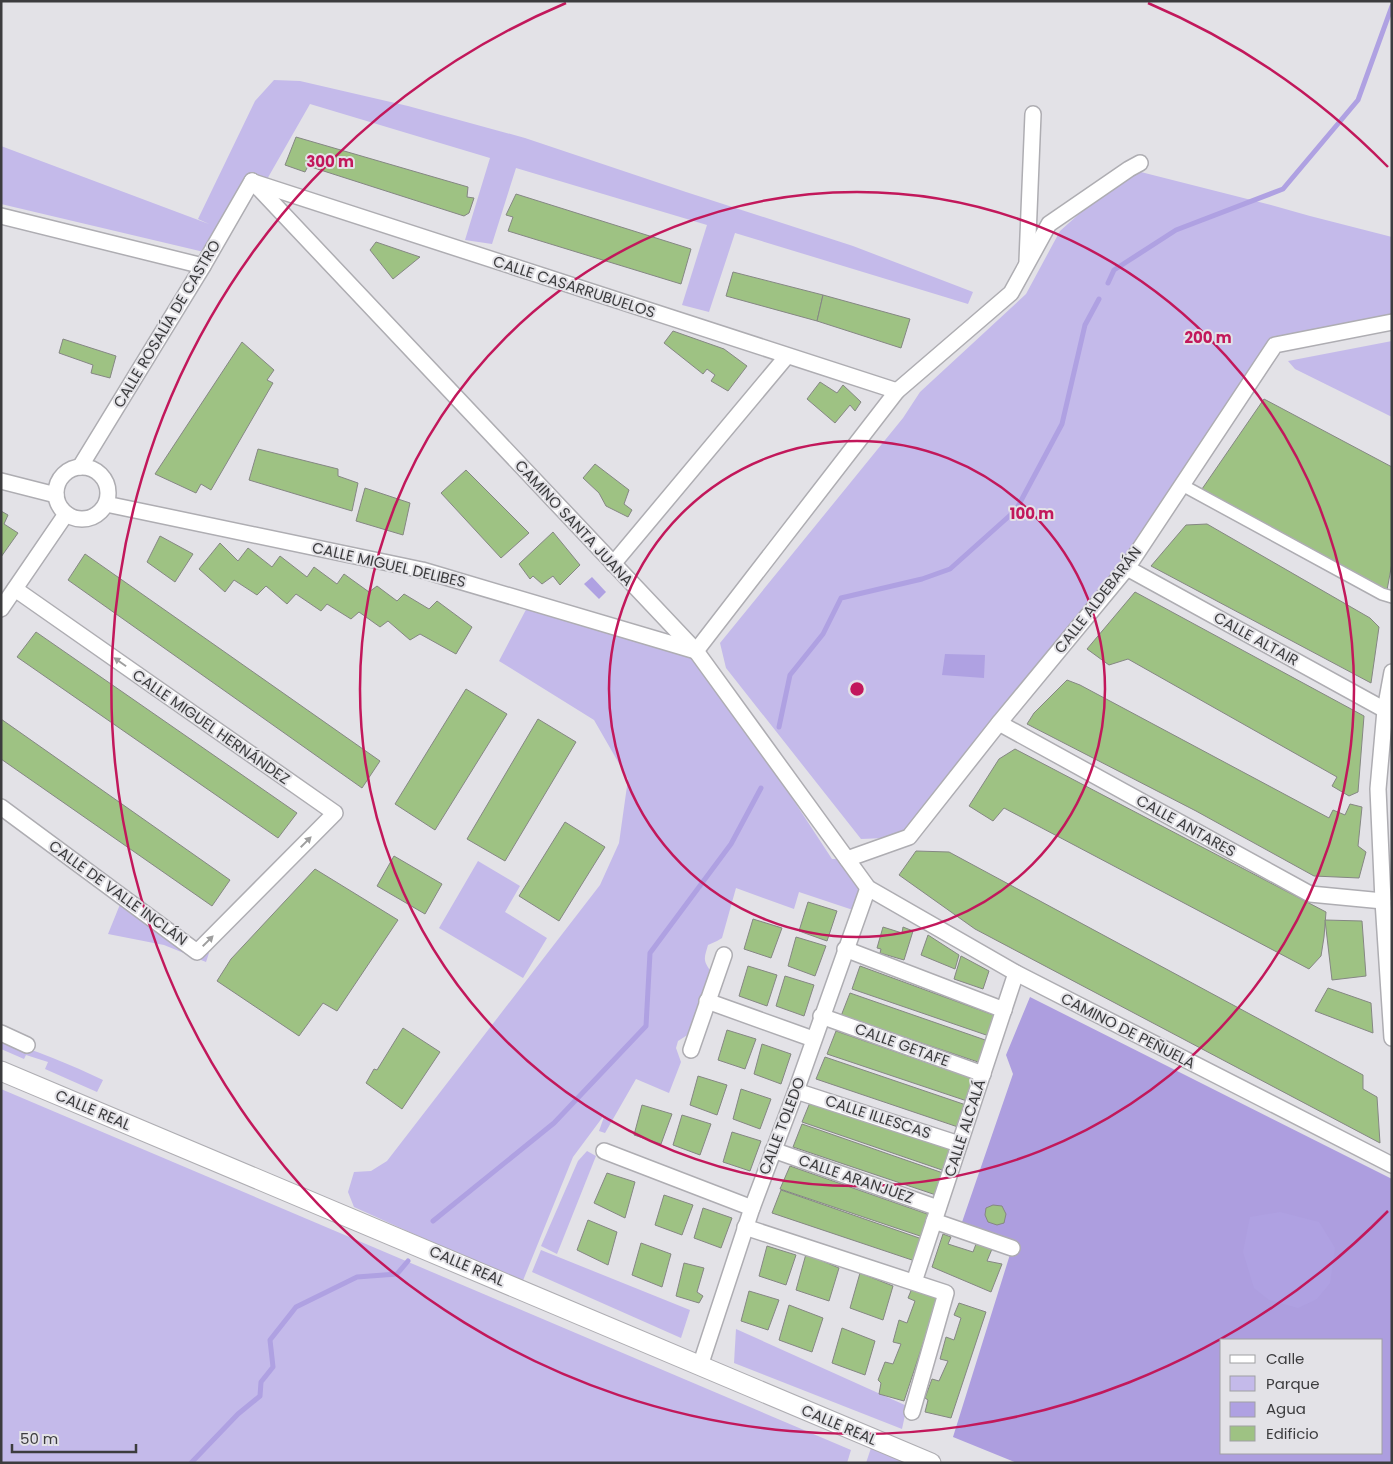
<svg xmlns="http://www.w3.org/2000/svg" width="1393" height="1464" font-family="Poppins,sans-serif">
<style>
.green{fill:#c4baea}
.forest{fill:#ad9edf;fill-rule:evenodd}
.water{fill:#afa1e2}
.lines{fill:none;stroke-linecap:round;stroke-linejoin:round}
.stream{stroke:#afa1e2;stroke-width:5}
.building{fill:#9ec283;stroke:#858783}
.pedestrian-casing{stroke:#aeadb2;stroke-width:14}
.minor-casing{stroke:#aeadb2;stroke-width:18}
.tertiary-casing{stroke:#aeadb2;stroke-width:21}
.pedestrian{stroke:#fff;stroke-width:11}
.minor{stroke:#fff;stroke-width:15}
.tertiary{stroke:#fff;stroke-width:19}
.oneway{fill:#9e9e9e}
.ring{fill:none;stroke:#c2185b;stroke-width:2.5}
.labels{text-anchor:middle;stroke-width:4;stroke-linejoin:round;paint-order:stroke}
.street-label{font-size:15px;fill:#3c3c3e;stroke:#e3e2e7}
.centre{fill:#c2185b;stroke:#e3e2e7;stroke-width:2.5}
.ring-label{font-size:15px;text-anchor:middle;font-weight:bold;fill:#c2185b;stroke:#e3e2e7;stroke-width:4;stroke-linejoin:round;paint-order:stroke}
</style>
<rect width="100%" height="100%" fill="#e3e2e7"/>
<!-- green -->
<g class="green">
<polygon points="274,80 300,81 408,106 525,138 686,192 853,246 973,292 968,304 735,233 709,312 682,305 707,225 516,168 492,244 465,240 490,158 310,104 266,181 252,182 204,252 1,204 1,146 209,224 198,219 255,101"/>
<polygon points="1129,169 1271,205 1310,216 1392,237 1392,322 1274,345 1127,568 909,837 861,839 726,668 720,643 903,418 920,392 1026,294 1060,231"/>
<polygon points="1392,341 1392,417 1295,369 1288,361"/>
<path d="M 530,602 L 696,651 L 832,859 L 847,859 L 868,888 L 859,912 L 799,892 L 794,909 L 736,888 L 722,938 L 717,941 L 708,945 C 705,956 702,960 710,970 L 689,1034 L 678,1041 L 676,1048 L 681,1062 L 669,1093 L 636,1079 L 605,1133 L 599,1131 L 605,1114 L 573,1157 L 522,1283 L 354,1207 L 348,1192 L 354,1172 L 371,1171 L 387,1161 L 600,885 L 619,843 L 628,779 L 594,720 L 499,661 Z"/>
<polygon points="478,861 520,886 505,912 547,938 523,978 439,928"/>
<polygon points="123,897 197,952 209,953 206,962 164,945 108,934"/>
<path d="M 1,1039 C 36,1051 70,1064 103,1080 L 97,1092 L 45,1069 L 48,1062 L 26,1055 L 24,1059 L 1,1049 Z"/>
<polygon points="1,1089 851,1450 847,1463 1,1463"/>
<polygon points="587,1151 596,1156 557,1254 541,1246 578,1161"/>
<polygon points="541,1250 690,1310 681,1338 532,1272"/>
<polygon points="736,1329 907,1406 902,1429 734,1363"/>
<polygon points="874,1439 924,1463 866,1463"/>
</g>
<!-- forest -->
<path class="forest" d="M 1030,997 L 1392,1179 L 1392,1463 L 1017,1463 L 953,1437 L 1012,1248 L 961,1225 L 1013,1074 L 1006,1055 ZM 1222,1340 L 1382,1340 L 1382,1453 L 1222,1453 Z"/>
<!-- water -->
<g class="water">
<polygon points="592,577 606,592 599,599 584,584"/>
<polygon points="945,654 985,655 984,678 942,675"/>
<polygon points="1280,1212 1319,1222 1335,1248 1330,1283 1317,1299 1298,1308 1269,1300 1254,1288 1243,1252 1250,1217"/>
</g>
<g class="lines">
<!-- stream -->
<g class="stream">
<polyline points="1108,283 1114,270 1176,230 1283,189 1358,100 1392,6"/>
<polyline points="779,727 790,675 823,634 841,598 922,579 950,569 1016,510 1062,424 1085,325 1099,299"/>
<polyline points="433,1221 554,1123 646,1026 650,953 731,844 761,788"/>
<polyline points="191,1463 238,1414 260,1396 261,1382 273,1367 270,1340 296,1307 357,1277 397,1274 408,1261"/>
</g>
</g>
<!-- building -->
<g class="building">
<polygon points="296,137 468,187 467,197 474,198 469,213 464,216 308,166 305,172 285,165"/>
<polygon points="516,194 691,249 681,284 508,231 513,217 506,215"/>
<polygon points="376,242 420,257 393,279 370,250"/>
<polygon points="733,272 823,295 817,321 726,296"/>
<polygon points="823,295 910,319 901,348 817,321"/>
<polygon points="673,331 724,349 747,366 728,391 711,381 715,375 707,369 703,374 664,343"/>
<polygon points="63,339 116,356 110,378 91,373 93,365 59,353"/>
<polygon points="242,342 274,370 267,380 273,383 211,490 201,484 196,493 155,474"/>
<polygon points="820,382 837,393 843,385 861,402 855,411 850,405 835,423 807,399"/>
<polygon points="1264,399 1392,467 1392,563 1387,590 1202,489"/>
<polygon points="258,449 338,469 338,476 358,483 352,511 249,480"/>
<polygon points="595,464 629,490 624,504 632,510 628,517 606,506 599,493 583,478"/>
<polygon points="466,470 529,533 501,558 441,493"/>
<polygon points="365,488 410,503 403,535 356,521"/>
<polygon points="1,511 8,515 4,524 18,533 1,557"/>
<polygon points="1207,524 1370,618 1379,627 1371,683 1151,566 1186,525"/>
<polygon points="553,532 580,565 560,585 553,576 542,584 533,576 530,579 519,564"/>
<polygon points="160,536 193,554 175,582 147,562"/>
<polygon points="220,543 238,561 248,548 272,567 280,556 307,577 314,567 337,584 344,574 369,592 377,586 397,601 404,594 429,609 437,601 472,627 456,654 420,634 410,640 388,621 380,627 359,612 351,619 327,604 321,611 296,594 287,604 266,586 257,595 234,580 225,592 199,569"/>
<polygon points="85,554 380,761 362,788 68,580"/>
<polygon points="1135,592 1364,716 1358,792 1349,796 1332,786 1337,777 1128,659 1109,665 1087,649"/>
<polygon points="36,632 297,813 278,838 17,657"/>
<polygon points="1067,680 1080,685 1329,818 1333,810 1345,815 1350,804 1362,807 1358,846 1366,852 1359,878 1314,876 1196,811 1027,724 1034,713"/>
<polygon points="466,689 507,714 435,830 395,804"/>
<polygon points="1,719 230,880 212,906 1,759"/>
<polygon points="538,719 576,742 505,861 467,839"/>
<polygon points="1015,749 1326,912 1324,937 1321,956 1309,969 1004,808 993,821 969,806 999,759"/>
<polygon points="565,822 605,847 559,921 519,896"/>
<polygon points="916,851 949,852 1363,1075 1363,1089 1377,1097 1380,1143 975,929 899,875"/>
<polygon points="394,856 442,884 425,914 377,886"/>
<polygon points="315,869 398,920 337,1011 323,1003 299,1036 217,981 231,959"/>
<polygon points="808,902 837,911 827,941 799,931"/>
<polygon points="753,919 782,928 771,958 744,949"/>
<polygon points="1325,920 1362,921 1366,976 1332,980"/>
<polygon points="883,927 902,933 903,927 913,931 904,960 880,953 881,949 877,948"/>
<polygon points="928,935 959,955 955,969 921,955"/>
<polygon points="796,937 826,946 815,976 788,966"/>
<polygon points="961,956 989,971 983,989 954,979"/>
<polygon points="748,966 777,975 767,1006 739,996"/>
<polygon points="860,966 999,1017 992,1037 852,989"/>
<polygon points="785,976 814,985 804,1016 776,1006"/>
<polygon points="1328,988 1371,1003 1373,1033 1315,1011"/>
<polygon points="850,993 991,1042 984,1064 841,1016"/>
<polygon points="403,1028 440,1052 402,1109 366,1083 374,1069 377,1070"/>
<polygon points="727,1030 756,1039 745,1069 718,1060"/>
<polygon points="836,1031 977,1080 970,1102 827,1054"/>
<polygon points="762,1044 791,1054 781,1084 754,1074"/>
<polygon points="825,1057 966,1105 958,1127 816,1079"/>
<polygon points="698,1076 727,1085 717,1115 690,1105"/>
<polygon points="741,1089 771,1099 760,1129 733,1119"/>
<polygon points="811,1100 952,1149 945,1171 802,1122"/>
<polygon points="642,1105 672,1114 661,1144 634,1135"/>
<polygon points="682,1115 711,1124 700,1155 673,1145"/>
<polygon points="802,1124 943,1173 936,1195 793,1147"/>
<polygon points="732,1132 761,1141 750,1171 723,1162"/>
<polygon points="790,1166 930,1215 923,1237 780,1189"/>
<polygon points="607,1173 635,1182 625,1218 594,1203"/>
<polygon points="781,1190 922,1239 915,1261 772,1213"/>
<polygon points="664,1195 693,1205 682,1235 655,1225"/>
<polygon points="993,1205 1002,1206 1006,1214 1004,1223 997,1225 988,1222 985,1215 986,1208"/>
<polygon points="703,1208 732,1218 721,1248 694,1238"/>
<polygon points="588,1220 617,1232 608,1265 577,1250"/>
<polygon points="943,1234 951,1237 948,1244 973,1252 976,1244 992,1249 987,1261 1002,1264 991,1292 932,1267"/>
<polygon points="641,1243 671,1254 662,1287 632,1275"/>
<polygon points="767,1246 796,1255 786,1285 759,1276"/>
<polygon points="806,1254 839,1268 829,1301 796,1290"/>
<polygon points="684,1263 704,1268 697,1292 703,1296 699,1303 676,1296"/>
<polygon points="860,1273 893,1286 883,1320 850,1308"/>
<polygon points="913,1286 939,1295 904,1401 879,1394 881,1383 878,1380 885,1362 893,1364 901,1344 893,1342 899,1320 907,1323 915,1301 908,1298"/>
<polygon points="749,1291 779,1300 768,1330 741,1321"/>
<polygon points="959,1303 986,1312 951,1418 925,1412 928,1400 925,1398 932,1379 939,1381 948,1361 940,1359 946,1337 954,1340 961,1318 954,1315"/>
<polygon points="789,1305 823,1318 812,1352 779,1340"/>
<polygon points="842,1328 875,1341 865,1375 832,1363"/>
</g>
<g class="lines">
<defs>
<polyline id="pedestrian" points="1182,485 1382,594 1392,597"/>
<g id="minor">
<polyline points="252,181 696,651 868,888 1016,973 1392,1165"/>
<polyline points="253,182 897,391"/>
<polyline points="1,216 203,266"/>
<polyline points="1027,261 1033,114"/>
<circle cx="82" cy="493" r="26"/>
<polyline points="80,467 203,266 252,181"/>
<polyline points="1,481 56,495"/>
<polyline points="106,504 422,570 696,651 897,391 1011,293 1049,224 1129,169 1140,163"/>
<polyline points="613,564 787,356"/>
<polyline points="1127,568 1385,710"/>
<polyline points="1,609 66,514"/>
<polyline points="1392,672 1385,710 1378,789 1383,901 1392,1038"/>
<polyline points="999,723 1310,894 1383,901"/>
<polyline points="1,807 197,952 335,813 15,589"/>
<polyline points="847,859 909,837 999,723 1127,568 1275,345 1392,322"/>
<polyline points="845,949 1004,1010"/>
<polyline points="707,1001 813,1039"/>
<polyline points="821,1016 983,1074"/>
<polyline points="1,1033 27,1045"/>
<polyline points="691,1050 724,955"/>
<polyline points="796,1091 959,1144"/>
<polyline points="773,1150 938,1208"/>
<polyline points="604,1151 752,1208"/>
<polyline points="934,1221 1012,1248"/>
<polyline points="745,1227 946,1293 912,1412"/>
<polyline points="914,1282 1016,973"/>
<polyline points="700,1366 752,1208 796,1091 868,888"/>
</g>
<polyline id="tertiary" points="1,1071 931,1463"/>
</defs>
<!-- pedestrian casing -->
<use href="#pedestrian" class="pedestrian-casing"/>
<!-- minor casing -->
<use href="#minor" class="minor-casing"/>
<!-- tertiary casing -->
<use href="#tertiary" class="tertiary-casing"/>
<!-- pedestrian -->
<use href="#pedestrian" class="pedestrian"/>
<!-- minor -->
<use href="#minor" class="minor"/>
<!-- tertiary -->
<use href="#tertiary" class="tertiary"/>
</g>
<!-- one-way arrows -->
<defs><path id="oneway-solid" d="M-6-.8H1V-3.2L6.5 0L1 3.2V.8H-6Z" transform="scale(1.25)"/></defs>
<g class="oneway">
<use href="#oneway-solid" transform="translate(120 662) rotate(-145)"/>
<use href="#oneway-solid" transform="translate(306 842) rotate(-45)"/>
<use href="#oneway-solid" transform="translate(208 941) rotate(-45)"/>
</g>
<!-- distance rings -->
<g class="ring">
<circle cx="857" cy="689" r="248"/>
<circle cx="857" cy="689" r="497"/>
<path d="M1388 1211A745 745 0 1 1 566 3M1148 3A745 745 0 0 1 1388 167"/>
</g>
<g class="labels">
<!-- street labels -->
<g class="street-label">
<text transform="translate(574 287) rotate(18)" y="5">CALLE CASARRUBUELOS</text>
<text transform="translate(167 324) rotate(-59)" y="5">CALLE ROSALÍA DE CASTRO</text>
<text transform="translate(574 523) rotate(47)" y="5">CAMINO SANTA JUANA</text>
<text transform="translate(389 565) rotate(13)" y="5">CALLE MIGUEL DELIBES</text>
<text transform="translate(1098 600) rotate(-52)" y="5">CALLE ALDEBARÁN</text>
<text transform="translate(1256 639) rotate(29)" y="5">CALLE ALTAIR</text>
<text transform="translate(211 727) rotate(35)" y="5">CALLE MIGUEL HERNÁNDEZ</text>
<text transform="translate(1186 826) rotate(29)" y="5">CALLE ANTARES</text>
<text transform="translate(118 893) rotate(36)" y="5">CALLE DE VALLE INCLÁN</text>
<text transform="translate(1128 1031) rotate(27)" y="5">CAMINO DE PEÑUELA</text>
<text transform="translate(902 1045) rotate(20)" y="5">CALLE GETAFE</text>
<text transform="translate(93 1110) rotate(23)" y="5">CALLE REAL</text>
<text transform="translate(878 1117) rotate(18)" y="5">CALLE ILLESCAS</text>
<text transform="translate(782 1126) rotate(-69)" y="5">CALLE TOLEDO</text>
<text transform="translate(965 1128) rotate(-72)" y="5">CALLE ALCALÁ</text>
<text transform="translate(856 1179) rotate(19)" y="5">CALLE ARANJUEZ</text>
<text transform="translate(467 1266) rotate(23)" y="5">CALLE REAL</text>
<text transform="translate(839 1425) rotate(23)" y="5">CALLE REAL</text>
</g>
</g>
<circle cx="857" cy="689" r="8" class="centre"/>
<g class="ring-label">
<text x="330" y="167">300 m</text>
<text x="1208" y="343">200 m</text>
<text x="1032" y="519">100 m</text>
</g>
<!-- border -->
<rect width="1393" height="1464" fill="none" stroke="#3c3c3e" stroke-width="5"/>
<!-- legend -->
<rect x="1220" y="1339" width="162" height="115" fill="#e3e2e7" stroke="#a0a0a3"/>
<rect x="1230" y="1355" width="25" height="8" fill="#ffffff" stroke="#a0a0a3"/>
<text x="1266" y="1364" font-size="15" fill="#3c3c3e">Calle</text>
<rect x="1230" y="1376" width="25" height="15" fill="#c4baea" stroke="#a0a0a3"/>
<text x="1266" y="1389" font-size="15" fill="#3c3c3e">Parque</text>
<rect x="1230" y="1402" width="25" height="15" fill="#afa1e2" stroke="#a0a0a3"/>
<text x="1266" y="1414" font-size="15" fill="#3c3c3e">Agua</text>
<rect x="1230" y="1426" width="25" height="15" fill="#9ec283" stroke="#a0a0a3"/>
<text x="1266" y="1439" font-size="15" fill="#3c3c3e">Edificio</text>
<!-- scale -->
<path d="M12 1444v8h124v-8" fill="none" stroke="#3c3c3e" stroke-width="2.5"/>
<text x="20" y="1444" font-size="15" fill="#3c3c3e" stroke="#e3e2e7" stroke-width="4" paint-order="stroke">50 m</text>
</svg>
